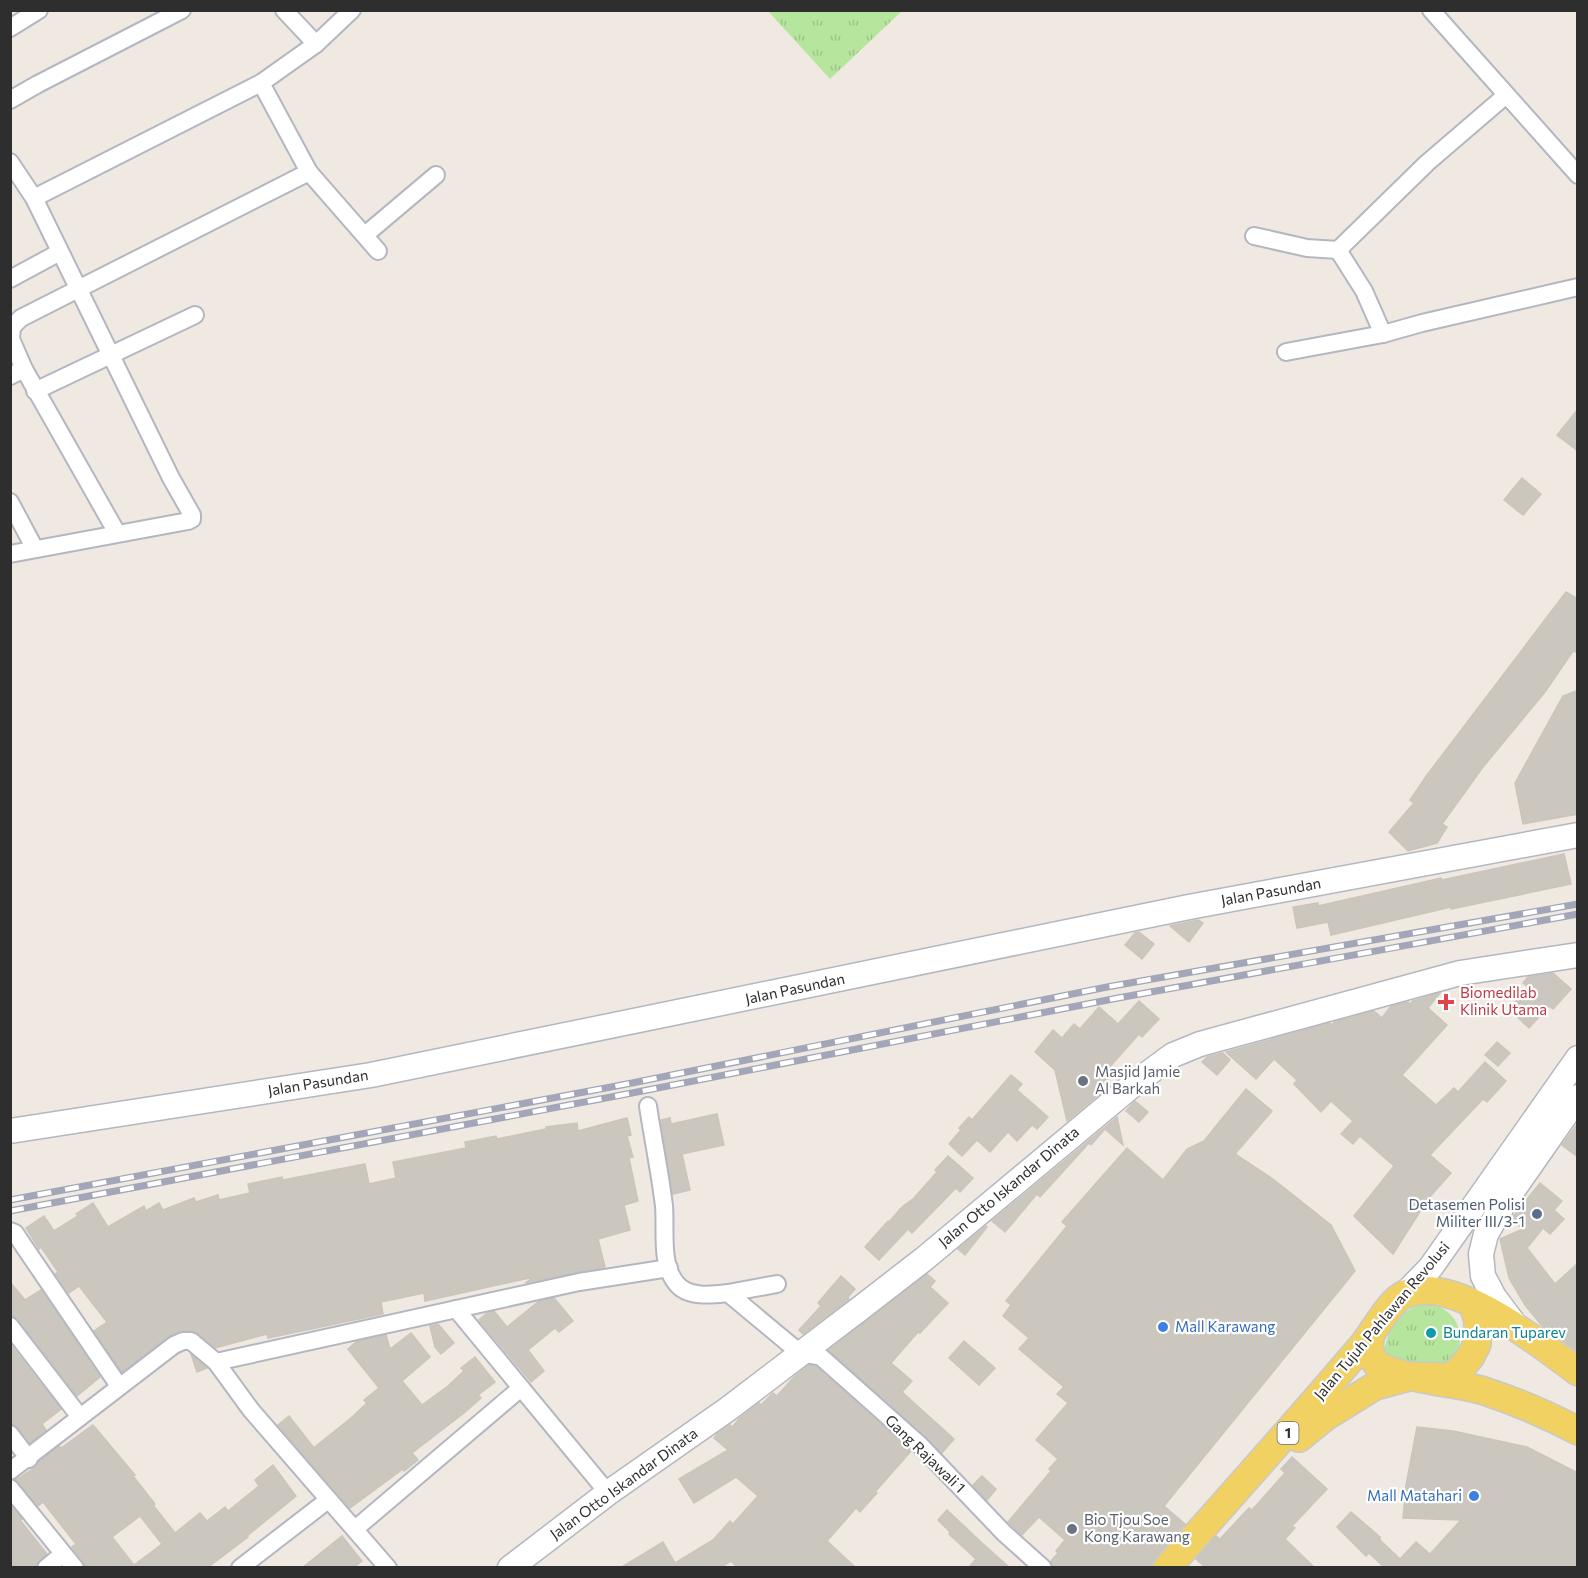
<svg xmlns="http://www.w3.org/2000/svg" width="1588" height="1578" font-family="Commissioner,sans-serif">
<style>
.grass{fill:url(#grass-tufts)}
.building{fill:#cbc7bf;stroke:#cbc5ba;stroke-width:1.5;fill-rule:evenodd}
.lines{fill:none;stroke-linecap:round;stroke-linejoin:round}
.street-casing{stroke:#b4b7c1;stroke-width:20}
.secondary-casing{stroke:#b4b7c1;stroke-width:27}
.primary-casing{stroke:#c9c9c9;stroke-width:30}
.street{stroke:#fff;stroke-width:16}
.secondary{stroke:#fff;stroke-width:24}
.primary{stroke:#f2d163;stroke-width:27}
.rail-casing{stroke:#a3a6b8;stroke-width:7}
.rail{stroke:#fff;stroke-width:4.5;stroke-dasharray:14;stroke-linecap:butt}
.health-dot{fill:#e0444e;stroke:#fff;stroke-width:2}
.worship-dot{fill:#6b7280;stroke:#fff;stroke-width:2}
.service-dot{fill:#5c6f8a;stroke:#fff;stroke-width:2}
.shop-dot{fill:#3f7fe0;stroke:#fff;stroke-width:2}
.culture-dot{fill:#0f9aa8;stroke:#fff;stroke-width:2}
.labels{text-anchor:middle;stroke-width:4.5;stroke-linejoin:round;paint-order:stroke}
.shield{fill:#fff;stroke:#6d6d6d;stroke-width:1.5}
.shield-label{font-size:14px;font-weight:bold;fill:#2e2e2e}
.street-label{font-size:15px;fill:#2e2e2e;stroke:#fff}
.health-label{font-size:15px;fill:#be3a42;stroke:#fff;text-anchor:start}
.worship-label{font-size:15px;fill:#5b616d;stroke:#fff;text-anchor:start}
.service-label{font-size:15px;fill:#4e5e75;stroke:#fff;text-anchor:end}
.shop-label{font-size:15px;fill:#366cbe;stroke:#fff;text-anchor:start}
.culture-label{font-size:15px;fill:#0d838f;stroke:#fff;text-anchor:start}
</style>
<defs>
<pattern id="grass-tufts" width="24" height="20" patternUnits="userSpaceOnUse" patternTransform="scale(1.5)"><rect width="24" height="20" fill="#b6e59e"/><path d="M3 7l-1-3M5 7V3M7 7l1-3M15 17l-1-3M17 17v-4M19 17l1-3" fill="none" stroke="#9dc588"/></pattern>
</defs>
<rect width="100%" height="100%" fill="#efe9e1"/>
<!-- grass -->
<g class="grass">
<polygon points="768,11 902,11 830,79"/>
<path d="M 1420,1304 C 1465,1301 1474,1357 1438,1368 C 1428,1370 1415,1369 1405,1370 L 1384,1353 C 1387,1330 1398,1313 1420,1304 Z"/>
</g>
<!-- building -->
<g class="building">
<polygon points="1578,409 1578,451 1557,435"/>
<polygon points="1522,478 1541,494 1523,515 1504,500"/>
<polygon points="1566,592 1578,599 1578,653 1573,651 1545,692 1483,767 1442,824 1447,827 1437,843 1408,851 1389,832 1414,803 1410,800 1427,775"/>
<polygon points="1578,690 1578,814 1523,824 1515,783 1563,696"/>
<polygon points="1564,854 1571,884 1451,909 1451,907 1331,935 1328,922 1297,928 1293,907 1318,903 1318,906 1441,878 1442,880"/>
<polygon points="1198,920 1203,923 1189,942 1170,926"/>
<polygon points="1139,932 1154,944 1142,959 1125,945 1135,933"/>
<polygon points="1553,973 1571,989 1553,1009 1549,1006 1529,1028 1509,1009 1528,987 1523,983 1528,977"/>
<polygon points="1440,993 1428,1008 1447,1025 1402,1075 1436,1105 1454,1088 1458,1092 1485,1062 1506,1081 1487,1102 1483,1099 1430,1155 1451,1173 1428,1199 1393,1254 1354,1216 1394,1166 1360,1136 1353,1144 1341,1134 1353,1121 1331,1101 1321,1112 1294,1084 1297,1080 1274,1059 1256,1079 1226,1052 1330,1023 1332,1025 1334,1022 1374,1011 1382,1018 1391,1006 1408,1002 1410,1004 1413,1001"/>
<polygon points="1139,1001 1159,1019 1142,1037 1139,1034 1106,1071 1109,1086 1067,1121 1055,1070 1035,1052 1053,1030 1062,1038 1074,1024 1080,1029 1099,1007 1118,1024"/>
<polygon points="1497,1042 1510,1053 1498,1066 1485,1055"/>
<polygon points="1223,1053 1230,1060 1217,1075 1202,1062 1207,1057"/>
<polygon points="1011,1075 1022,1084 1017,1090 1048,1117 1037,1129 1032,1125 1017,1141 1008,1132 990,1152 977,1140 962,1156 949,1144 961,1130 959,1128 969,1117 972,1120"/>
<polygon points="1246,1089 1272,1111 1235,1154 1273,1179 1331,1225 1355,1271 1164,1506 1185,1524 1155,1558 1152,1568 1053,1568 1051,1561 1058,1553 1056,1551 1065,1540 1039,1517 1022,1535 1008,1522 1051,1471 1049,1469 1058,1459 1036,1440 1068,1403 1057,1394 1064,1387 1019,1349 1029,1338 1003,1316 1011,1305 1006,1301 1067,1226 1062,1222 1127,1148 1163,1180 1187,1149 1204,1141"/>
<polygon points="1135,1101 1148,1112 1139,1122 1126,1111"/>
<polygon points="717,1114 724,1145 682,1154 690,1190 673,1194 661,1120 670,1118 671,1124"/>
<polygon points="1117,1117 1123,1145 1105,1129 1091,1145 1089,1143 1040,1197 1037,1194 1005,1232 992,1221"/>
<polygon points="627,1118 631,1135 627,1136 633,1157 629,1158 638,1201 624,1205 630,1230 598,1239 605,1267 525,1283 534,1277 425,1301 424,1293 381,1302 383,1314 268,1338 267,1334 215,1348 197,1333 191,1330 179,1331 168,1337 122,1372 94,1331 107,1322 79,1286 69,1293 55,1274 58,1272 41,1247 39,1249 26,1228 44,1216 54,1231 78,1216 76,1214 93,1203 108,1227 144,1206 146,1211 159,1203 163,1210 194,1198 196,1202 218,1195 219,1200 250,1193 248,1184 282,1177 283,1180 365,1164 369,1184 396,1178 393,1162 466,1148 465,1142 496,1136 497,1139 546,1129 546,1127 577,1123 578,1131"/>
<polygon points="1578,1123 1578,1157 1562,1145"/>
<polygon points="948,1156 973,1178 960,1192 956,1188 912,1233 908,1229 879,1260 865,1247 888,1221 889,1222 902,1207 914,1198 937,1172 935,1170"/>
<polygon points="1540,1183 1562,1201 1554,1210 1564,1219 1550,1234 1543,1228 1527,1248 1555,1284 1578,1263 1578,1352 1542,1326 1525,1305 1509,1278 1500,1239 1523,1229 1511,1219"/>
<polygon points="986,1226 987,1227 965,1255 958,1249"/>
<polygon points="927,1274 935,1281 930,1287 948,1303 920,1333 918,1332 891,1363 912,1381 902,1392 954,1439 942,1453 829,1350"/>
<polygon points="841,1276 855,1289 848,1297 849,1299 803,1334 799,1330 821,1306 818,1303"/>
<polygon points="10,1282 25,1300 41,1290 100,1377 77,1396 18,1320 10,1316"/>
<polygon points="554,1298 573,1321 559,1332 555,1328 528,1350 544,1371 531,1382 479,1320 487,1313 494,1311 507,1327 538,1302"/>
<polygon points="438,1324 454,1343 441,1354 435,1347 430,1326"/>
<polygon points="411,1333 430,1357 402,1381 422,1405 448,1386 464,1371 461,1368 475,1357 495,1382 478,1395 481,1398 464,1413 412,1453 418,1460 404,1471 403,1469 350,1508 278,1425 289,1416 314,1448 316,1446 351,1418 367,1403 364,1400 379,1388 348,1349 356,1342 386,1335 390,1349"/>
<polygon points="964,1341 995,1368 979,1385 949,1358"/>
<polygon points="10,1344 61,1409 42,1424 46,1430 30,1443 18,1428 10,1424"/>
<polygon points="191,1354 207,1368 197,1372"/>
<polygon points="809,1365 816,1367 911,1451 875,1492 877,1493 860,1512 856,1508 827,1541 856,1568 738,1568 731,1561 720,1568 620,1568 663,1542 675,1563 713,1540 730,1521 733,1524 758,1496 736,1477 694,1503 679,1479 728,1450 714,1438 717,1434 730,1425 732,1427 740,1418 759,1403 761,1405 773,1393 777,1396 794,1377"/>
<path d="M 93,1425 L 135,1475 L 133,1476 L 155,1504 L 153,1505 L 175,1533 L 200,1513 L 207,1521 L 225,1507 L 228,1511 L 259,1486 L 255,1480 L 273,1465 L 296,1496 L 247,1536 L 248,1537 L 207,1568 L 85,1568 L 83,1561 L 72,1547 L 76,1544 L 43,1502 L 38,1506 L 16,1480 L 36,1467 L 39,1462 L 59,1446 L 61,1448 ZM 140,1516 L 162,1544 L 134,1565 L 112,1537 Z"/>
<polygon points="1417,1427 1453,1431 1527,1447 1578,1473 1578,1568 1385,1568 1369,1553 1366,1556 1337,1527 1351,1512 1380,1537 1380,1540 1400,1559 1416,1542 1430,1554 1461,1520 1403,1518 1406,1485"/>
<polygon points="1292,1457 1327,1489 1292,1526 1295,1528 1285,1539 1315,1568 1206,1568 1196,1559 1216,1536 1220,1539 1249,1508 1252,1510 1285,1473 1281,1469"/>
<polygon points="982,1476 996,1489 987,1500 973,1485"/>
<polygon points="10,1505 22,1519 20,1520 47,1554 39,1560 36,1568 10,1568"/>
<polygon points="947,1510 982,1543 1010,1568 968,1568 976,1559 949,1534 950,1532 938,1520"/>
<polygon points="342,1536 362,1561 353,1568 302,1568"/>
</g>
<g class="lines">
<defs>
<g id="street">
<polyline points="284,10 316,44"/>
<polyline points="1431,10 1578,175"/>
<polyline points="10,28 39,10"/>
<polyline points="10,100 38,84 182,10"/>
<polyline points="10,162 34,198 171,478 192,515 192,519 188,521 10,554"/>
<polyline points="309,172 378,251"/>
<polyline points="34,198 261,83 316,44 352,10"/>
<polyline points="365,235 436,175"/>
<polyline points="1254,236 1307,248 1338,250 1427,163 1505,96"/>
<polyline points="1338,250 1364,291 1383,334"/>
<polyline points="10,279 60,252"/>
<polyline points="1286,352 1383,334 1422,323 1578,287"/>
<polyline points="10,376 24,369"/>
<polyline points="35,391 195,315"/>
<polyline points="10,502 35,549"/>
<polyline points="117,533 24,369 11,339 12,327 21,318 309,172 261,83"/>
<path d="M 648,1106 C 653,1139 660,1173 664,1206 C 666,1230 660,1263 676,1283 C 687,1298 712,1295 728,1293 L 800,1353 L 821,1357 L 920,1445 L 1004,1533 L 1043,1568"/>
<polyline points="10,1231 15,1233 23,1245 119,1386"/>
<polyline points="728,1293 777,1284"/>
<polyline points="456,1309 608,1493"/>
<polyline points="10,1326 80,1417"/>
<polyline points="216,1362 579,1282 669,1268"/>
<polyline points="10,1434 29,1459"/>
<polyline points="10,1471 174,1345 183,1341 191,1341 216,1362 251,1410 388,1568"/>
<polyline points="10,1488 75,1568"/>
<polyline points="355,1529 521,1388"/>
<polyline points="46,1568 63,1554"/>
<polyline points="240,1568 328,1500"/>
</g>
<g id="secondary">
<polyline points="10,1131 371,1075 1189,907 1578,835"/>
<polyline points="1405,1294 1431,1267 1578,1058"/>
<polyline points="1515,1325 1494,1297 1483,1276 1481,1254 1486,1234 1504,1203 1578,1097"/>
<polyline points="510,1568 608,1493 728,1409 862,1307 924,1259 1135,1083 1173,1055 1200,1044 1460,973 1578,955"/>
</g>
<g id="primary">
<path d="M 1370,1337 C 1369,1347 1369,1355 1376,1363 C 1392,1378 1459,1383 1484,1391 C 1518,1402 1546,1414 1578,1431"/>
<polyline points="1299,1438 1325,1417 1375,1386 1413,1376 1448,1377 1458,1372 1471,1356 1477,1344 1478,1320 1472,1303"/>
<path d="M 1167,1568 C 1233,1494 1298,1421 1362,1346 C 1374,1332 1389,1301 1405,1294 C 1455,1274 1540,1344 1578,1372"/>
</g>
</defs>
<!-- street casing -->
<use href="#street" class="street-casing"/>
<!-- secondary casing -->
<use href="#secondary" class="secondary-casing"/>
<!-- primary casing -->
<use href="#primary" class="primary-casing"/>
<!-- street -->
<use href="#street" class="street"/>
<!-- secondary -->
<use href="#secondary" class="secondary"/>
<!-- primary -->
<use href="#primary" class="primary"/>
<defs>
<g id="rail">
<polyline points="10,1200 632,1083 1107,987 1578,904"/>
<polyline points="10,1211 632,1093 1118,998 1578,914"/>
</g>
</defs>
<!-- rail casing -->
<use href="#rail" class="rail-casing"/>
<!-- rail -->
<use href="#rail" class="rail"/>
</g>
<!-- markers -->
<path class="health-dot" d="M1443 993h6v6h6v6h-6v6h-6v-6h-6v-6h6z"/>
<g class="worship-dot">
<circle cx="1083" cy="1081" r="6"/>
<circle cx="1072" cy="1529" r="6"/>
</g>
<circle class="service-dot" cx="1537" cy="1214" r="6"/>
<g class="shop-dot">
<circle cx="1163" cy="1327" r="6"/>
<circle cx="1474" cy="1496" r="6"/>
</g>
<circle class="culture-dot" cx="1431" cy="1333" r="6"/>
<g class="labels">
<!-- shield labels -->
<rect class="shield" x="1277.5" y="1422" width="21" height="22" rx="4.5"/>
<g class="shield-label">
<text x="1288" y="1438">1</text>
</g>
<!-- street labels -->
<g class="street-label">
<text transform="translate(1271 892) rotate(-10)" y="5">Jalan Pasundan</text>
<text transform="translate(795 989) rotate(-12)" y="5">Jalan Pasundan</text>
<text transform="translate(318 1083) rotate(-9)" y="5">Jalan Pasundan</text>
<text transform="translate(1009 1187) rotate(-40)" y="5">Jalan Otto Iskandar Dinata</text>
<text transform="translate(1382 1321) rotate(-50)" y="5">Jalan Tujuh Pahlawan Revolusi</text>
<text transform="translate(925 1454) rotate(44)" y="5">Gang Rajawali 1</text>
<text transform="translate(624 1484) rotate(-36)" y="5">Jalan Otto Iskandar Dinata</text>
</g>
<!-- health labels -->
<g class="health-label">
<text x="1460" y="998">Biomedilab<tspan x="1460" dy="17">Klinik Utama</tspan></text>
</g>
<!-- worship labels -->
<g class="worship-label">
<text x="1095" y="1077">Masjid Jamie<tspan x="1095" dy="17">Al Barkah</tspan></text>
<text x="1084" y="1525">Bio Tjou Soe<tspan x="1084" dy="17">Kong Karawang</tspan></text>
</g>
<!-- service labels -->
<g class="service-label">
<text x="1525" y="1210">Detasemen Polisi<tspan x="1525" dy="17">Militer III/3-1</tspan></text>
</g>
<!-- shop labels -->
<g class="shop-label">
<text x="1175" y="1332">Mall Karawang</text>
<text x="1462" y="1501" text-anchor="end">Mall Matahari</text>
</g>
<!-- culture labels -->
<g class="culture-label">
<text x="1443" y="1338">Bundaran Tuparev</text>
</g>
</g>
<!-- border -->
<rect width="1588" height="1578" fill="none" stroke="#2e2e2e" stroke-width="24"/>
</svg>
